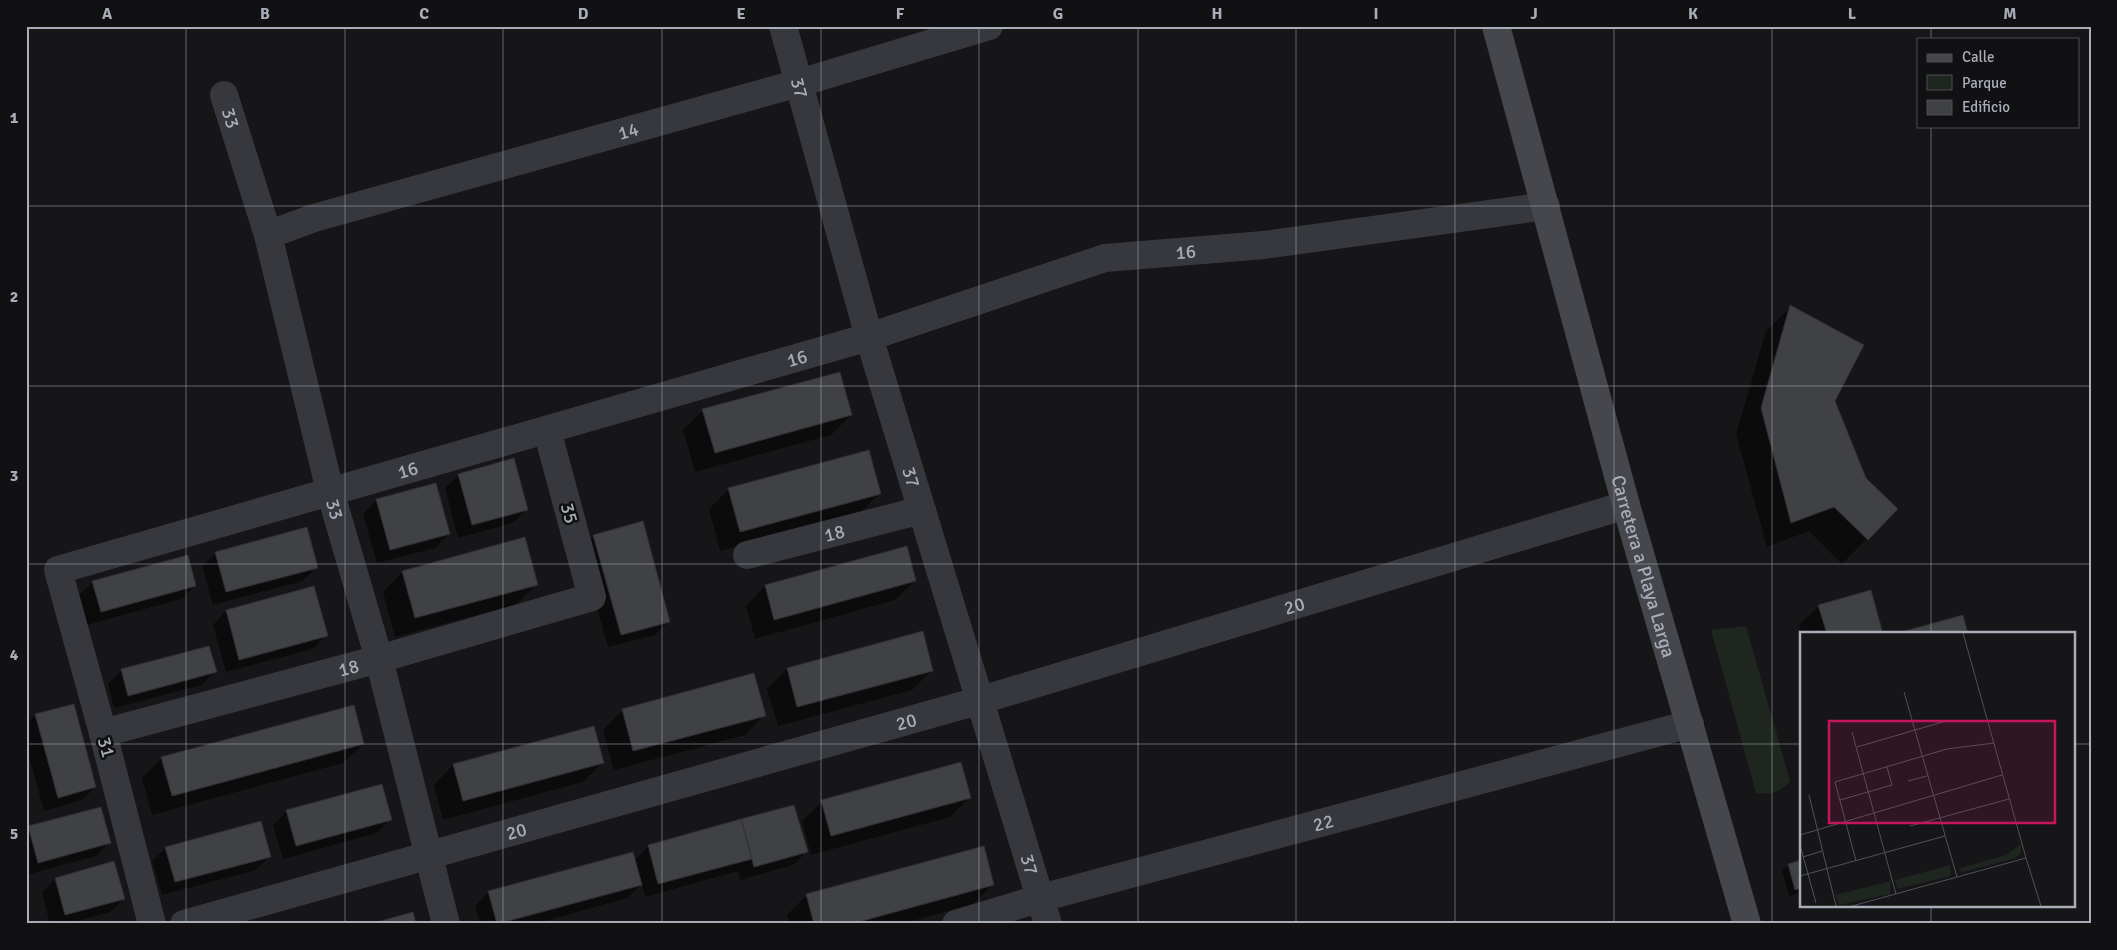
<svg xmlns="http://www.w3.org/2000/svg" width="2117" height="950" font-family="Signika,sans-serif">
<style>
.green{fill:#1e261f}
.shadow{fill:#0007}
.building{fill:#404145;stroke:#303034}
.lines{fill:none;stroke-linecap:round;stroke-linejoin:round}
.street{stroke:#37383d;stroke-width:28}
.secondary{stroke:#45474d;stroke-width:28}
.grid{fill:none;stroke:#a8adb8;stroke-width:1;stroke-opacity:0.55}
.labels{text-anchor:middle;stroke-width:5;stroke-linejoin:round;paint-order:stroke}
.street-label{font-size:19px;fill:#a8adb8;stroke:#111113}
.inset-road{fill:none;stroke:#505258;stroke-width:1}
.view{fill:#c2185b;fill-opacity:0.15;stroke:#c2185b;stroke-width:2.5}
.inset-edge{fill:none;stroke:#a8adb8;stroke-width:2.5}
.neatline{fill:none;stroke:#a8adb8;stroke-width:2}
.grid-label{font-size:16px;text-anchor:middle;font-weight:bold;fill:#a8adb8}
</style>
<rect width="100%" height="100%" fill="#161618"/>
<!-- green -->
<path class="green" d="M 1746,626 L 1790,781 C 1781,792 1771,795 1756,793 L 1711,630 Z"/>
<!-- shadow -->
<g class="shadow">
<polygon points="1791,307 1834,401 1865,478 1896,509 1842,564 1809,531 1767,547 1736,434 1766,331"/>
<polygon points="703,410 851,415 831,435 695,472 683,430"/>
<polygon points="459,475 526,510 513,523 458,538 445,488"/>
<polygon points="729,489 879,494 860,513 720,551 709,509"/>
<polygon points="377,500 449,534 435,548 377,563 363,514"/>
<polygon points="594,536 669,621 655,635 608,647 581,550"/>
<polygon points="216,553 317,567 303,581 213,605 202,566"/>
<polygon points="402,572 536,584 517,604 395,637 383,592"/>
<polygon points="915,581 895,600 755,639 746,606 765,586"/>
<polygon points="93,582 195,586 181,599 87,625 79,595"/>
<polygon points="314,588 326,635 313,649 226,672 213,625 226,611"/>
<polygon points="1819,606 1882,634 1802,634 1799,625"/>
<polygon points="922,632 932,670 912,690 778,726 767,689 787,669"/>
<polygon points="121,671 215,671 202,685 114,708 108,684"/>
<polygon points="73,705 95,787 82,800 44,811 26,745 26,724 35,715"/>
<polygon points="623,710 764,715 745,735 614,770 603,730"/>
<polygon points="593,727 603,762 583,782 443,820 434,785 453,765"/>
<polygon points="363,744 343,763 152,815 142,778 162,758"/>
<polygon points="969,798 950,817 811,855 802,821 822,802"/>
<polygon points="287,811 390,819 377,833 283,859 273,825"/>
<polygon points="28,827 109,842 96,856 26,875 26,829"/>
<polygon points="649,846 806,852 793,865 740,880 738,871 645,897 642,884 627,898 534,924 480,924 475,906 489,892 634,861"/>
<polygon points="166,848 270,856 256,870 162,895 152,861"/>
<polygon points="1801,861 1801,892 1789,896 1782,871 1788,865"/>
<polygon points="55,879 124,899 110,912 66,924 50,924 42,893"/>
<polygon points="993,884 973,904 901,924 790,924 787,915 807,895"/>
</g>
<!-- building -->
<g class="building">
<polygon points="1790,305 1864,345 1835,401 1866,478 1898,509 1868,540 1834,507 1791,523 1761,408"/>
<polygon points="840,372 852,415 715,453 702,409"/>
<polygon points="869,450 881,494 740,532 728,488"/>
<polygon points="514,458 528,510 472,525 458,474"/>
<polygon points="436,483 450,534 390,550 376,499"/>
<polygon points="643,521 670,622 621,635 593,535"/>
<polygon points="307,527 318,568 226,592 215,552"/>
<polygon points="525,537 538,585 415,618 402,571"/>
<polygon points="907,546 916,581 774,620 765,585"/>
<polygon points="188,555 196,586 101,612 92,581"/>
<polygon points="314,586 328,636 239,660 226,610"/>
<polygon points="1871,590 1883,634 1827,634 1818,605"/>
<polygon points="1963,615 1968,634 1894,634"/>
<polygon points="923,631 933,671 797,707 787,668"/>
<polygon points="209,646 217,672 128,696 121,669"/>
<polygon points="754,673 766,716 633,751 622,709"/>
<polygon points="74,704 96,787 58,798 35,714"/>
<polygon points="354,705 364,744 172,796 161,757"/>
<polygon points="594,726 604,763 463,801 453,764"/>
<polygon points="961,762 971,798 831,836 821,800"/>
<polygon points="382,784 392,820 296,846 286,810"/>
<polygon points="794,805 808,852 754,867 741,819"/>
<polygon points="101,807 111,843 38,863 28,826"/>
<polygon points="741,819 752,859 658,884 648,845"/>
<polygon points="261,821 271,857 175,882 165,847"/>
<polygon points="984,846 994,885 851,924 814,924 806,894"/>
<polygon points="633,852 642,885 497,924 488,891"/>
<polygon points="1801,860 1801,888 1795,890 1788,864"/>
<polygon points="114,861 125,899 65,915 55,878"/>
<polygon points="413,912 416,924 370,924"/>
</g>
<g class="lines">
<!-- street -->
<g class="street">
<path id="s1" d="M 783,26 L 869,337 L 1048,924"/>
<path id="s2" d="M 224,95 L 268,235 L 330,491 L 379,659 L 446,924"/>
<path id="s3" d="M 268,235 L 314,218 L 799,83 L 989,26"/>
<path id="s4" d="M 747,555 L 922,510"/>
<path id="s5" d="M 103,733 L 379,659 L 592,597 L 547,430"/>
<path id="s6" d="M 152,924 L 103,733 L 58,570 L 869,337 L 1105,258 L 1264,245 L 1546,206"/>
<path id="s7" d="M 184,924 L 978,701 L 1626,505"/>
<path id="s8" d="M 956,924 L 1041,898 L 1690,724"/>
</g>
<!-- secondary -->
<path class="secondary" id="s9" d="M 1496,26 L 1626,505 L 1747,924"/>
</g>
<!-- grid -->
<path class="grid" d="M 186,26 L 186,924M 345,26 L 345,924M 503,26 L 503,924M 662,26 L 662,924M 821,26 L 821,924M 979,26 L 979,924M 1138,26 L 1138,924M 1296,26 L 1296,924M 1455,26 L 1455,924M 1614,26 L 1614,924M 1772,26 L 1772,924M 1931,26 L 1931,39M 1931,126 L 1931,634M 26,206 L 2091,206M 26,386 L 2091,386M 26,564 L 2091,564M 26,744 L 1801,744M 2073,744 L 2091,744M 1931,906 L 1931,924"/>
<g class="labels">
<!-- street labels -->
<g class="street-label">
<text dy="7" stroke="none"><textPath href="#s1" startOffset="64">37</textPath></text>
<text dy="7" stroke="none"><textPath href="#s2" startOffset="24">33</textPath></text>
<text dy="7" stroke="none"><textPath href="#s3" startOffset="375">14</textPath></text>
<text dy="7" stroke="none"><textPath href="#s6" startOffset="1540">16</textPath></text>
<text dy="7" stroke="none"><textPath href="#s6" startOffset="1135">16</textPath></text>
<text dy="7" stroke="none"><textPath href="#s6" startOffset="730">16</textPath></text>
<text dy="7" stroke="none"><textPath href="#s1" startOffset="469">37</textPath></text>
<text dy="7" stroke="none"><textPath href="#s2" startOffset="429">33</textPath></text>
<text transform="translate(570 513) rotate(75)" y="7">35</text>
<text dy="7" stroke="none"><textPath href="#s4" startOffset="90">18</textPath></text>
<text dy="7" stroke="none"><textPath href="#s9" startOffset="560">Carretera a Playa Larga</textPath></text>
<text dy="7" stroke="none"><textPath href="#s7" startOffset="1155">20</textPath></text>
<text dy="7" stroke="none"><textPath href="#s5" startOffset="254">18</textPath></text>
<text dy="7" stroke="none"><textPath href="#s7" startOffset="750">20</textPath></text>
<text transform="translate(107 747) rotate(75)" y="7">31</text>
<text dy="7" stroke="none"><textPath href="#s8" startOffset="381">22</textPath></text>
<text dy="7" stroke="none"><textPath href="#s7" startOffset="345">20</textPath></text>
<text dy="7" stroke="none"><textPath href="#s1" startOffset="874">37</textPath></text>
</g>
</g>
<!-- overview -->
<g transform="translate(1800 632)">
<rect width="275" height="275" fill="#161618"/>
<path d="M 221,212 L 221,220 L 216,226 L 162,240 L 158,237 L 206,223 ZM 150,233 L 151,244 L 97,257 L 95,248 ZM 91,249 L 90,262 L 39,273 L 35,263 Z" fill="#1e261f"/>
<path class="inset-road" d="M 104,60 L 157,245M 52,100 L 96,262M 57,115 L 146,89M 108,149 L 127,144M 9,163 L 36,274M 40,168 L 92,153 L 87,135M 110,194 L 209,167M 0,203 L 202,143M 0,213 L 16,271M 3,225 L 22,219M 226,226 L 241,274M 56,229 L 35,150 L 147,117 L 194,111M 0,244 L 145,204M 52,274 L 226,226 L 163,1"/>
<path class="view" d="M 29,89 L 255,89 L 255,191 L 29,191 Z"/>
<rect width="275" height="275" class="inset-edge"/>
</g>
<!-- border -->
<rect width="2117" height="950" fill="none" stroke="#111113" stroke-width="55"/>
<!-- legend -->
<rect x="1917" y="38" width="162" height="90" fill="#111113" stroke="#4d4f55"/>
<rect x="1927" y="54" width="25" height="8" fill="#45474d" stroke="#4d4f55"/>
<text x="1962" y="62" font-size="15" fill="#a8adb8">Calle</text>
<rect x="1927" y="75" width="25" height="15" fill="#1e261f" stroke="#4d4f55"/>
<text x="1962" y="88" font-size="15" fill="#a8adb8">Parque</text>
<rect x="1927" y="100" width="25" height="15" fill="#404145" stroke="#4d4f55"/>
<text x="1962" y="112" font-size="15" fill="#a8adb8">Edificio</text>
<rect x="28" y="28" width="2062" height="894" class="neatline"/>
<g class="grid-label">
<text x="107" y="19">A</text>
<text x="265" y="19">B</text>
<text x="424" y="19">C</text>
<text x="583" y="19">D</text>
<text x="741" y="19">E</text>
<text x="900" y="19">F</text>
<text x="1058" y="19">G</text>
<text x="1217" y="19">H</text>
<text x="1376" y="19">I</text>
<text x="1534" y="19">J</text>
<text x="1693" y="19">K</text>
<text x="1852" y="19">L</text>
<text x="2010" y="19">M</text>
<text x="14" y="123">1</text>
<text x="14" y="302">2</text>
<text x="14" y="481">3</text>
<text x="14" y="660">4</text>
<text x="14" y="839">5</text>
</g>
</svg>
